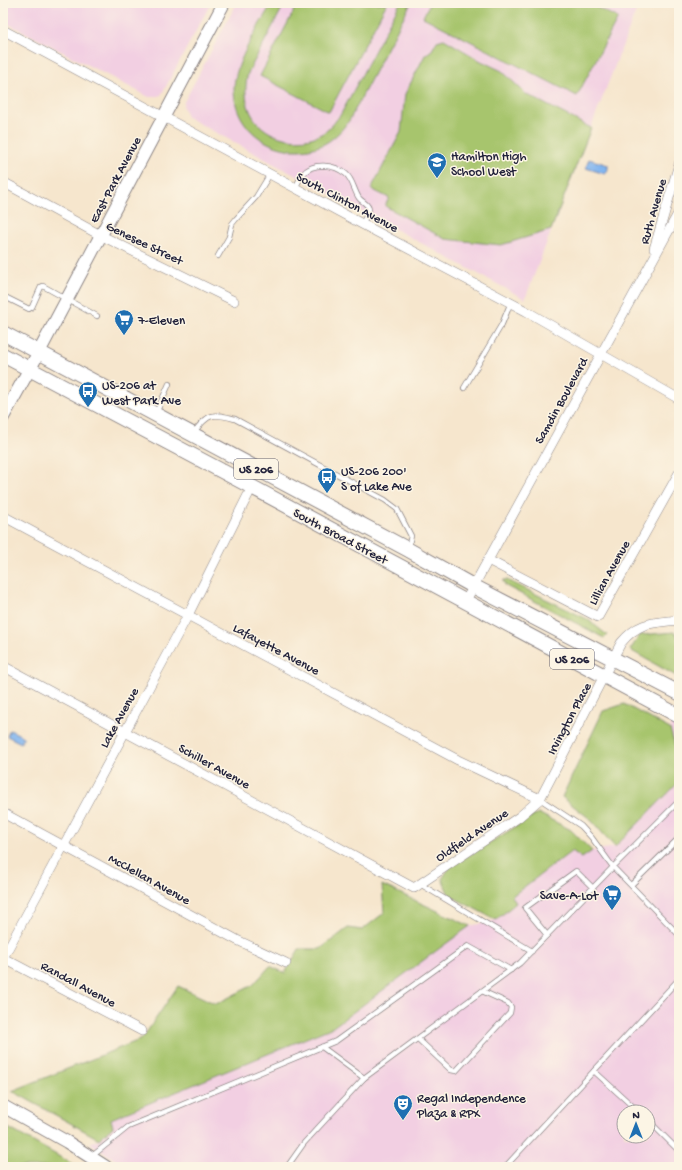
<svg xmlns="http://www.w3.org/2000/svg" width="682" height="1170" font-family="'Gochi Hand',sans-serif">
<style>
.built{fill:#f2cfe2;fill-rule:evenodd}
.green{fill:#a7c56d;stroke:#647454}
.water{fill:#82b5ef;stroke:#526c95}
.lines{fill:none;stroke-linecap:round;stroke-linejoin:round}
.lane-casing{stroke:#8c8484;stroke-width:6}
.street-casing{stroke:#8c8484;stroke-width:10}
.secondary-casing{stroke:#8c8484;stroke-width:14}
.primary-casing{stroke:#8c8484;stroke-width:16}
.lane{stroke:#fff;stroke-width:4.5}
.street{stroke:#fff;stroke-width:9}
.secondary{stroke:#fff;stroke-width:12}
.primary{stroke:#fff;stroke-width:14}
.labels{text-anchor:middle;stroke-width:3;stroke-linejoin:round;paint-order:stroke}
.shield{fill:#fcf5e5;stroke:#63616e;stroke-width:1}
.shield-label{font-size:12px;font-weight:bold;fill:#22223b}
.poi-label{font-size:13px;fill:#22223b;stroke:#fcf5e5;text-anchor:start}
.street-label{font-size:13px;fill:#22223b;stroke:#fcf5e5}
</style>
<rect width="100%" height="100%" fill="#fcf5e5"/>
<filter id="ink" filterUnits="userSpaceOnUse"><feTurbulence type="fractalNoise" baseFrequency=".025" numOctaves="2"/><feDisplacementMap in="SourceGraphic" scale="8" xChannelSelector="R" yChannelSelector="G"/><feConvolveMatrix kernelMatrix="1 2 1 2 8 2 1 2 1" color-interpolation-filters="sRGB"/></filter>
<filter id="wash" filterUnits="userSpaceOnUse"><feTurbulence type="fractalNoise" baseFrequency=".012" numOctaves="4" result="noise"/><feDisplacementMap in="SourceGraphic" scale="16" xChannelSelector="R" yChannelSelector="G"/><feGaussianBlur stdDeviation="0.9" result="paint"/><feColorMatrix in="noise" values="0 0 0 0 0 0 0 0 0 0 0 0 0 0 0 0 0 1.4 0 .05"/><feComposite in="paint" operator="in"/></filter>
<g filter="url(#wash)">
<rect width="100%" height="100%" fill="#f6e6cd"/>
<!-- built -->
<g class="built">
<polygon points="3,3 211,3 164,90 161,95 154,97 149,97 3,21"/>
<polygon points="237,3 639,3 525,299 187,117 183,106 184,102"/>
<polygon points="672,721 679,724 679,759 670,729"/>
<path d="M 679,782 L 679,1167 L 126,1167 L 90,1143 L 99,1139 L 111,1119 L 333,1027 L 470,926 L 496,920 L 512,896 L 573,851 L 582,858 L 592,851 L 615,847 ZM 624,1112 L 648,1112 L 648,1136 L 624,1136 Z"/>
</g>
<!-- green -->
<g class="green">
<path d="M 272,3 L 285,3 L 248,73 C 244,89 245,107 256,121 C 272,141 305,146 326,131 C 332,127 336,120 341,114 L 400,3 L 411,3 L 349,121 C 341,131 333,140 322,145 C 282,162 234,134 234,89 C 234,63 259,26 272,3 Z"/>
<polygon points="298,3 387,3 329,112 260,76"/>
<polygon points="430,3 588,3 618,18 577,96 423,17"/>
<polygon points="444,39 481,61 502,71 526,94 591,128 551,230 501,245 445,239 385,206 389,198 371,189 401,132 405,94 425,55 432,50 437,41"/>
<polygon points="504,580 507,580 587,619 607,635 604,638 506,586 503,581"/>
<polygon points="675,632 679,639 678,677 630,650 640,635"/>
<polygon points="624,704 670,729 679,759 679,782 615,847 590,819 562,797 603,711"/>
<polygon points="538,813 571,830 592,851 582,858 572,851 512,896 516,903 496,920 449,895 442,879 450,867"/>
<polygon points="382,885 470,926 333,1027 111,1119 113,1127 99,1139 12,1091 142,1039 178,986 216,1004 253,985 270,966 285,973 299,949 320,949 348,928 362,930 384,913"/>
<polygon points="3,1125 78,1167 3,1167"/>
</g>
<!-- water -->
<g class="water">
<path d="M 589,159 L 608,165 C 608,170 608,170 605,174 L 586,168 Z"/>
<polygon points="10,730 24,737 21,743 7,736"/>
</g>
</g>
<g filter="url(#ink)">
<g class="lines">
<defs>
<g id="lane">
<path d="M 295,188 C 298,183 300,178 303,174 C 313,162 334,164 346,174 C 353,180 354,191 359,198 C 362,202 369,204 369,210 C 368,214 364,220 362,224"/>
<polyline points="218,256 229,237 232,224 236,219 256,197 270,174"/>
<polyline points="3,296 29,309 32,307 41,287 43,286 97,316"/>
<polyline points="464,388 502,324 511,302"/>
<polyline points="156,413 169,384"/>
<path d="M 194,432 C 209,413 212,413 235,419 L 385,500 L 397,509 L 411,536 L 408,548"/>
<polyline points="540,799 581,826 592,838 613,867 679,935"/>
<polyline points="420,884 532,951"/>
<polyline points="631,885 679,838"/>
<polyline points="547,935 525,908 576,871 593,888"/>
<polyline points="418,1039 451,1070 456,1071 510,1013 511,1007 508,1003 482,991"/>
<polyline points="322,1047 364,1078"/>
<polyline points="594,1071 639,1112"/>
<polyline points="648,1120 679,1151"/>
<polyline points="91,1157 128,1127 336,1041 468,946 511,970"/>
<polyline points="287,1167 304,1143 364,1078 520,963 613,867 679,801"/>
<polyline points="505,1167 679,979"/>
</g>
<g id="street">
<polyline points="3,30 362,224 526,311 679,399"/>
<polyline points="3,182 100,235 234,301"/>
<polyline points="654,249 679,164"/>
<polyline points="3,516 458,760 540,799"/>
<polyline points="488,560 598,617 679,473"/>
<polyline points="465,602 679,212"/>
<path d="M 3,666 L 414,888 L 519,817 L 540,799 L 621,643 C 639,621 653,623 679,620"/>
<polyline points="3,813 237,940 286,963"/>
<polyline points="3,958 188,615 252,487"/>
<polyline points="3,958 142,1031"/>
</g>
<g id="secondary">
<polyline points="3,417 39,352 224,3"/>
<polyline points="3,1106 67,1142 106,1167"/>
</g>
<g id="primary">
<polyline points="3,333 407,549 473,586 679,693"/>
<polyline points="3,355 252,487 679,716"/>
</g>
</defs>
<!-- lane casing -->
<use href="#lane" class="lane-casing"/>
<!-- street casing -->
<use href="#street" class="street-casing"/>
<!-- secondary casing -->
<use href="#secondary" class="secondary-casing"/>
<!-- primary casing -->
<use href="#primary" class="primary-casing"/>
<!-- lane -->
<use href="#lane" class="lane"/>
<!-- street -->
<use href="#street" class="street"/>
<!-- secondary -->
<use href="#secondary" class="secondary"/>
<!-- primary -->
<use href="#primary" class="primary"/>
</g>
</g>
<!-- icons -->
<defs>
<symbol id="school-pin" viewBox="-11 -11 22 30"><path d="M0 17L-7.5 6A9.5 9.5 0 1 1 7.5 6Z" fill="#1f6fb2" stroke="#fcf5e5"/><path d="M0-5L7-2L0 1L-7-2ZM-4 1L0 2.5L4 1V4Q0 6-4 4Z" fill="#fff"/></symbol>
<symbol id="supermarket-pin" viewBox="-11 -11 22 30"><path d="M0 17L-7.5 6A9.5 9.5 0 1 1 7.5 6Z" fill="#1f6fb2" stroke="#fcf5e5"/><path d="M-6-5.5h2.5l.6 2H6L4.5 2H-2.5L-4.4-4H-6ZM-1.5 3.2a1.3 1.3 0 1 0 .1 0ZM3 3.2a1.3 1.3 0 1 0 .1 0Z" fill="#fff"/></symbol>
<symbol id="bus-pin" viewBox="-11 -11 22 30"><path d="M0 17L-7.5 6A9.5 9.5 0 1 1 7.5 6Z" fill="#1f6fb2" stroke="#fcf5e5"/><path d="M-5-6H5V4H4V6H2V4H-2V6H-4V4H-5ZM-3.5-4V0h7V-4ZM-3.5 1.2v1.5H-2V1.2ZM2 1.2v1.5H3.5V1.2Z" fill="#fff"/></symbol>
<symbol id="theatre-pin" viewBox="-11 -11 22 30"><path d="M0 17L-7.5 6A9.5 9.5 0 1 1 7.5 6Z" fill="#1f6fb2" stroke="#fcf5e5"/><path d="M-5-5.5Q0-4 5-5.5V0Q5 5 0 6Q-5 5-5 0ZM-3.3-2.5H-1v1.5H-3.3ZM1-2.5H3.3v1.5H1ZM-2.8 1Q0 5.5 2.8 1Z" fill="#fff"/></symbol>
</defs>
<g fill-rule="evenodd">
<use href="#school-pin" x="426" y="151" width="22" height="30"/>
<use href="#supermarket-pin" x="113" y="308" width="22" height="30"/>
<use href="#bus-pin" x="77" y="380" width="22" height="30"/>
<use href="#bus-pin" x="316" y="466" width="22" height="30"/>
<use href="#supermarket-pin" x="601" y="883" width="22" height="30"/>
<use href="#theatre-pin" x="392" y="1093" width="22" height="30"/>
</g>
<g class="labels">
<!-- shield labels -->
<g class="shield">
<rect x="234" y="459" width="44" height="20" rx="3"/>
<rect x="550" y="649" width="44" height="20" rx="3"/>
</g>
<g class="shield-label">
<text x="256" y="473">US 206</text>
<text x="572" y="663">US 206</text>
</g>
<!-- poi labels -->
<g class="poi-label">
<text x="451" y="160">Hamilton High<tspan x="451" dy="15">School West</tspan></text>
<text x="138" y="324">7-Eleven</text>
<text x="102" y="389">US-206 at<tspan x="102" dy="15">West Park Ave</tspan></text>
<text x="341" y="475">US-206 200'<tspan x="341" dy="15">S of Lake Ave</tspan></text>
<text x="598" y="899" text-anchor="end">Save-A-Lot</text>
<text x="417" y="1102">Regal Independence<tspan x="417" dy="15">Plaza &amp; RPX</tspan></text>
</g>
<!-- street labels -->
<g class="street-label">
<text transform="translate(114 179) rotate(-62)" y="5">East Park Avenue</text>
<text transform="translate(348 201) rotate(28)" y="5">South Clinton Avenue</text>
<text transform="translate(652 211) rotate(-74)" y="5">Ruth Avenue</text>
<text transform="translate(145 242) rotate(26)" y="5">Genesee Street</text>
<text transform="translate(560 400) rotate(-61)" y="5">Samdin Boulevard</text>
<text transform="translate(341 535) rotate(28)" y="5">South Broad Street</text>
<text transform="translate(608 572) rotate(-61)" y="5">Lillian Avenue</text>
<text transform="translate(277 648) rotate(28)" y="5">Lafayette Avenue</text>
<text transform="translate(118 717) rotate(-61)" y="5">Lake Avenue</text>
<text transform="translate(568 718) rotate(-62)" y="5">Irvington Place</text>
<text transform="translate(215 765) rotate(29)" y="5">Schiller Avenue</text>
<text transform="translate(471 834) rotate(-34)" y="5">Oldfield Avenue</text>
<text transform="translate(150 878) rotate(29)" y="5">McClellan Avenue</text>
<text transform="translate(79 983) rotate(28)" y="5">Randall Avenue</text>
</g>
</g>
<!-- margin -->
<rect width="682" height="1170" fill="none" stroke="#fcf5e5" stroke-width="16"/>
<!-- north arrow -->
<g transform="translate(636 1124)"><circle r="19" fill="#fcf5e5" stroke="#a5a1a1"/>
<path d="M0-3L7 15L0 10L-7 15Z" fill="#1f6fb2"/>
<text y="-6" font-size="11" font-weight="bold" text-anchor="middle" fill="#22223b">N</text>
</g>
</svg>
